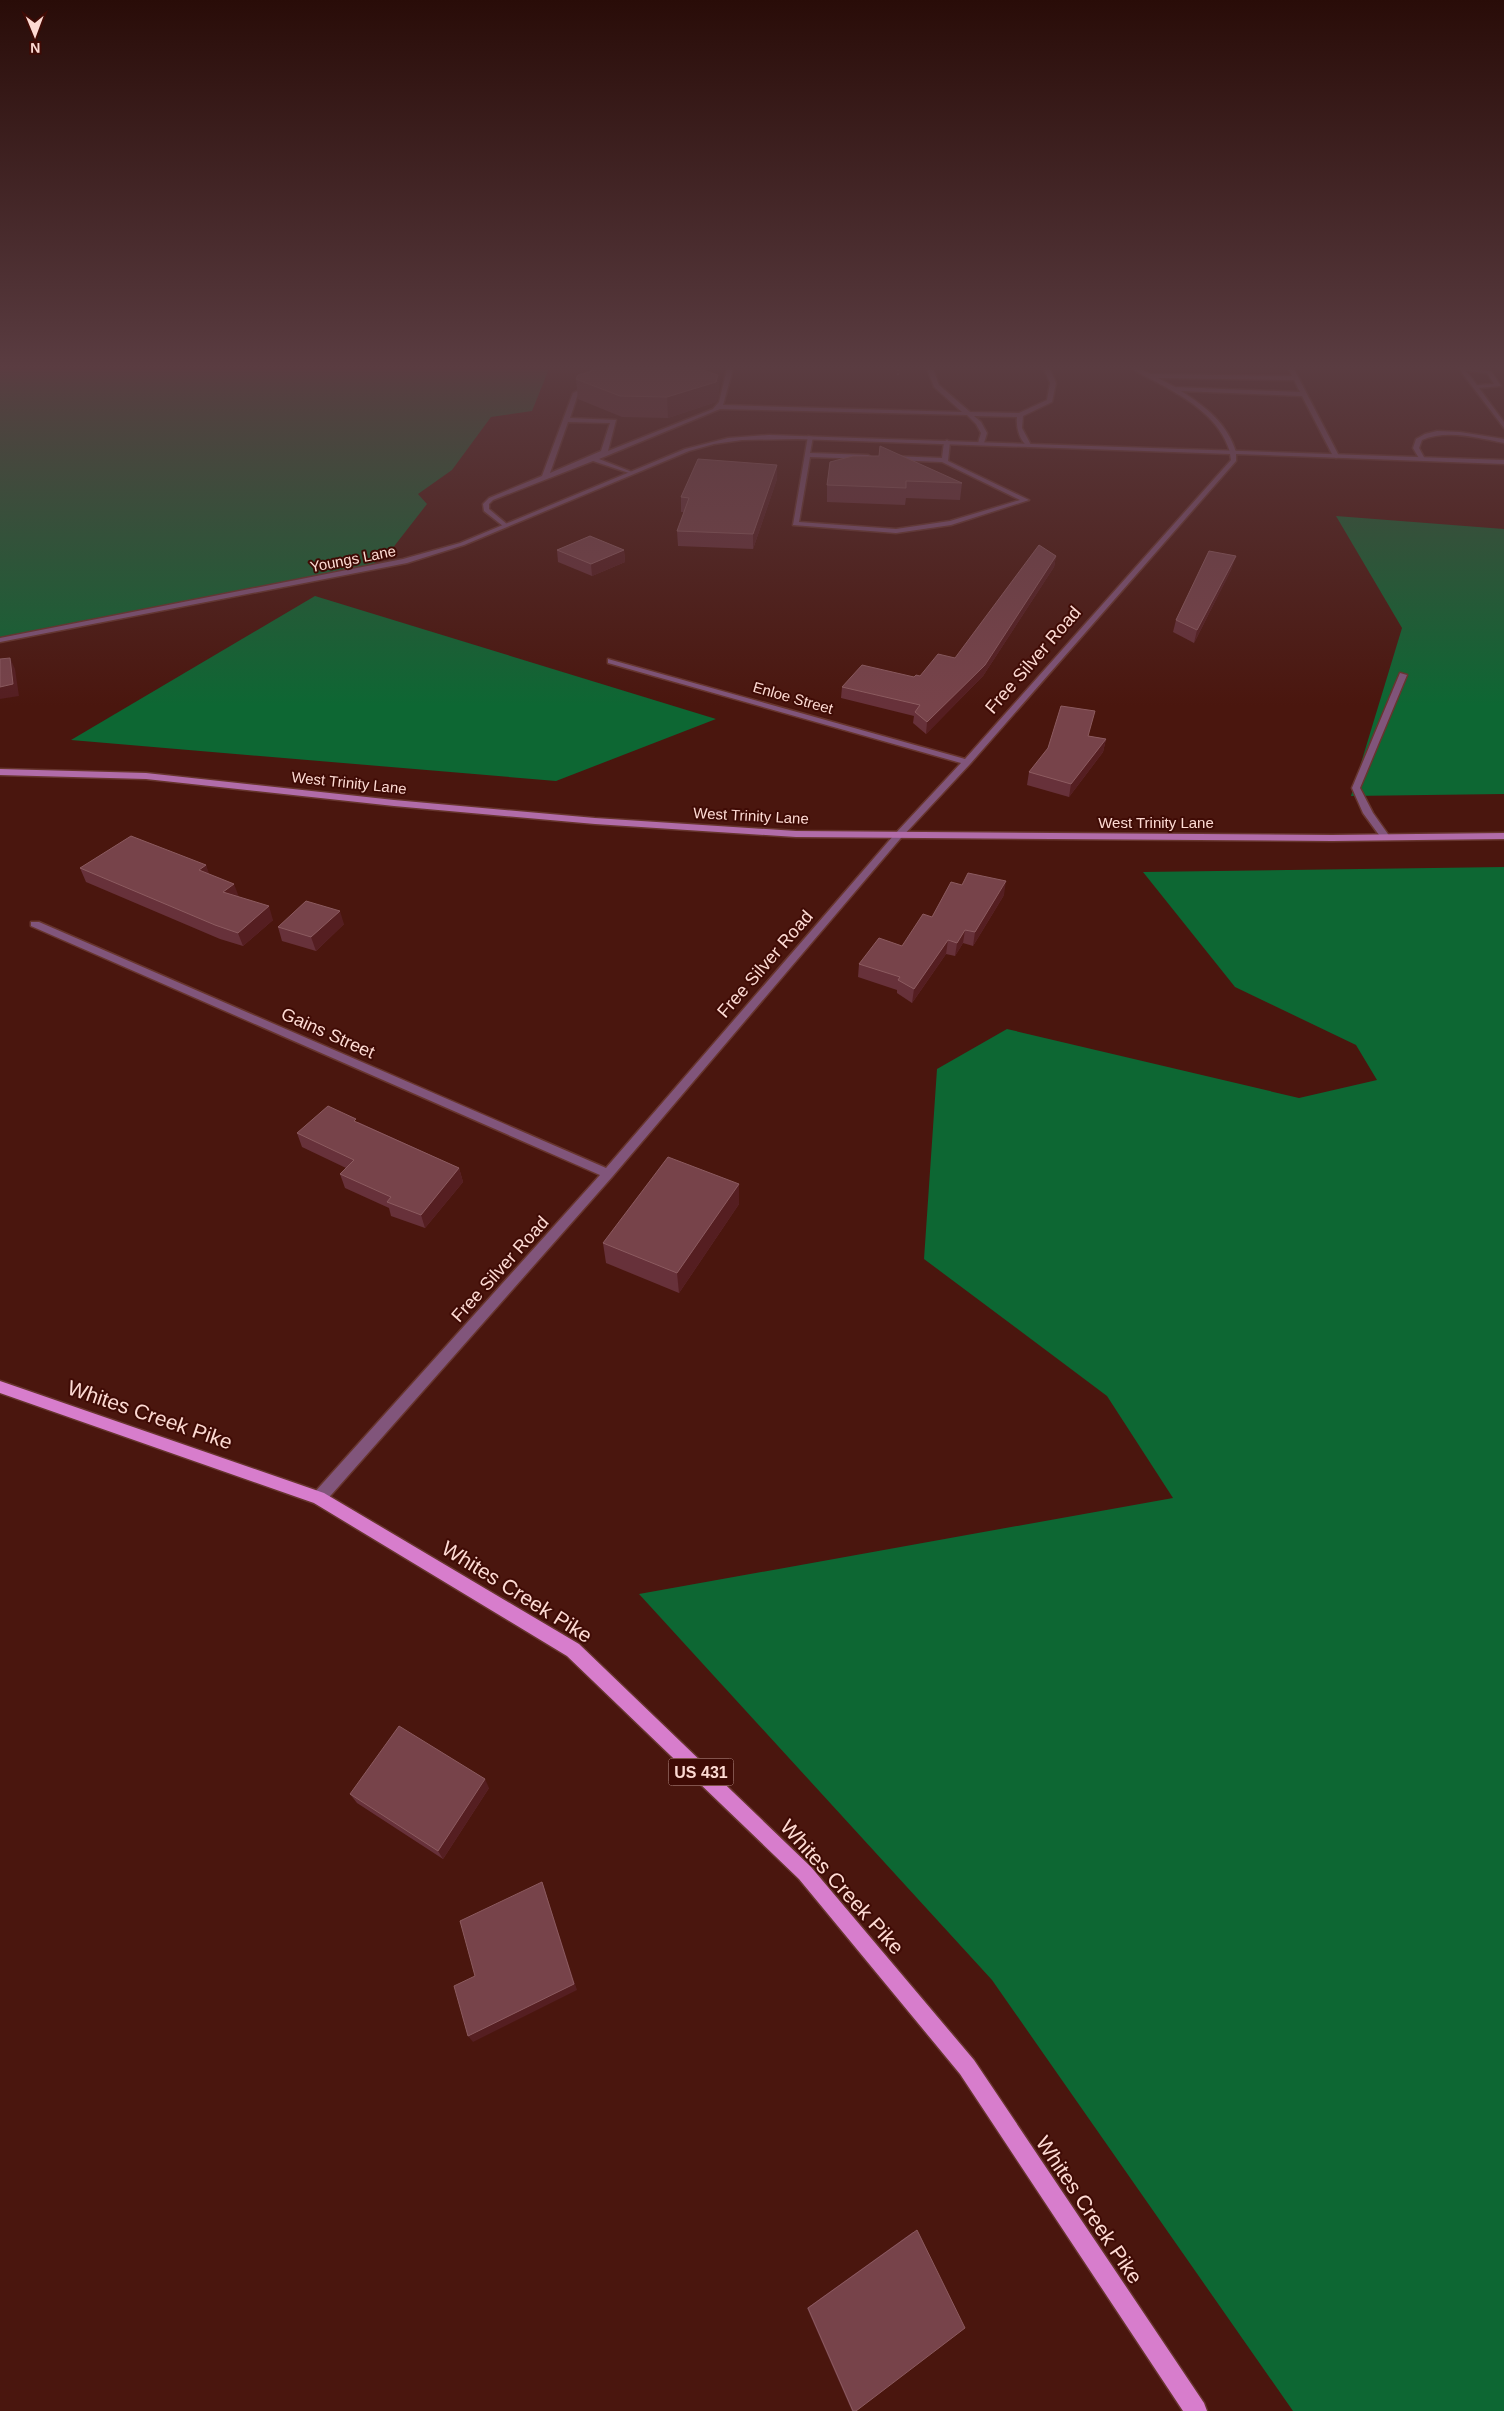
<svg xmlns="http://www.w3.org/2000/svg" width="1504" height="2411" font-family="Arial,sans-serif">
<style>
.forest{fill:#0d6733}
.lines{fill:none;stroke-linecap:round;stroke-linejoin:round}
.service-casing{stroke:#67352e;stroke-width:3}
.minor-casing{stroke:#67352e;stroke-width:3}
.secondary-casing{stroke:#67352e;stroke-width:3}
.primary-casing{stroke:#67352e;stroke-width:3}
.path{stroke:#ab8179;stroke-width:1;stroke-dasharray:2 2;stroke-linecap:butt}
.service{fill:#81557b;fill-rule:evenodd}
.minor{fill:#81557b;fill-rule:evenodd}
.secondary{fill:#b16ca9;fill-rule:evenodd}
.primary{fill:#d77dcc;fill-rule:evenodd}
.wall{fill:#67313a}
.shaded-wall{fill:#551e21}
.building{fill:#77434a;stroke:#8c5b60}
.labels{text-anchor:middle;stroke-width:4;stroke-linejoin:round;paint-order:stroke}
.far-street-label{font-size:15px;fill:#fddad3;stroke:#3f0b05}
.shield{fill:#3f0b05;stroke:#c49c95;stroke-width:1}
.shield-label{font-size:16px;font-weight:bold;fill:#fddad3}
.street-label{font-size:18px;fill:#fddad3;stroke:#3f0b05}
.near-street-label{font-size:21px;fill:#fddad3;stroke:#3f0b05}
</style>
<rect width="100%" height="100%" fill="#4a160e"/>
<!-- forest -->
<g class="forest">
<polygon points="0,369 549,369 532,411 491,417 452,470 418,494 427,504 392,549 367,569 0,640"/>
<polygon points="1336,516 1504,529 1504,794 1351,796 1402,628"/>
<polygon points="315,596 716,719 556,781 71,740"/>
<polygon points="1504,867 1504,2411 1293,2411 992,1980 639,1594 1173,1498 1107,1396 924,1259 937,1069 1007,1029 1299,1098 1377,1080 1356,1045 1235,987 1143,872"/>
</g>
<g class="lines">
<defs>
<g id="service">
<path d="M 592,369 L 598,369 L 589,389 L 578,394 L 570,418 L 616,420 L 608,451 L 713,409 L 719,402 L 727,369 L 733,369 L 723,405 L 962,412 L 934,387 L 927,369 L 933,369 L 939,385 L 970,412 L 1019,413 L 1047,400 L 1050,383 L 1044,369 L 1050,369 L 1056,383 L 1052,402 L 1023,416 L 1022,428 L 1031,445 L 1028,447 C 1019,440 1016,427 1017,417 L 974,416 L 981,422 L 987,433 L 984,443 L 981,445 L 978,443 L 981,433 L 976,424 L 967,415 L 720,409 L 599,459 L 632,472 L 632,474 L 593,461 L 493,500 L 489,504 L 489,509 L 508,525 L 503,526 L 484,511 L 483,504 L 489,498 L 542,476 L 573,393 L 585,387 ZM 568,422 L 610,423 L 601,451 L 550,473 Z"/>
<path d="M 1133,369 L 1140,369 L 1151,374 L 1292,376 L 1288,369 L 1294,369 L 1339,456 L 1336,458 L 1333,456 L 1302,396 L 1181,391 C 1206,407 1227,423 1236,452 L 1233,454 L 1230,452 C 1220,419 1190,400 1160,384 C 1152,379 1141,375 1133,369 ZM 1158,378 L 1294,380 L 1300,392 L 1175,387 Z"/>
<path d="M 1459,369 L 1491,371 L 1501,386 L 1479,388 L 1504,422 L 1504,428 ZM 1466,371 L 1487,373 L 1494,384 L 1477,385 Z"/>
<path d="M 1437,431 L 1460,432 L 1504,439 L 1504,443 C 1478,438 1447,429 1422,440 L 1419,448 L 1425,459 L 1420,460 L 1413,448 L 1416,439 L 1425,434 Z"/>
<polygon points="808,436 813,437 810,453 868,455 871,457 868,459 810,457 799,522 896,529 950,521 1020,500 942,462 893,460 890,458 893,456 942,458 944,442 947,440 950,442 948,461 1029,500 951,525 896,533 793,525"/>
</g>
<g id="minor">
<polygon points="769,435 1504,460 1504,464 1236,454 1236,461 970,764 900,839 612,1177 324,1503 319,1505 314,1503 312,1498 314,1493 600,1175 31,926 31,922 39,922 606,1168 894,835 961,763 608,663 608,659 965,759 1231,460 1230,454 798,439 742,440 714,444 689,451 464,545 407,563 0,642 0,638 403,559 460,543 685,449 728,438"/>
<polygon points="1400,673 1407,675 1360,788 1373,813 1390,837 1385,840 1382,839 1363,813 1352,788"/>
</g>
<polygon id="secondary" points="0,769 146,773 394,800 595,818 796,831 1332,835 1504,833 1504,839 1332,841 796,837 595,824 394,806 146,779 0,775"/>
<polygon id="primary" points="0,1381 324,1493 579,1644 811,1867 974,2060 1204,2403 1207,2411 1183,2411 960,2074 799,1879 567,1656 314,1503 0,1393"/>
</defs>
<!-- service casing -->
<use href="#service" class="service-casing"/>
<!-- minor casing -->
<use href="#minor" class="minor-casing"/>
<!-- secondary casing -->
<use href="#secondary" class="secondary-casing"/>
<!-- primary casing -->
<use href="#primary" class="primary-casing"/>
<!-- path -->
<polyline class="path" points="898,369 898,375"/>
<!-- service -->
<use href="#service" class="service"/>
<!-- minor -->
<use href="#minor" class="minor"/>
<!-- secondary -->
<use href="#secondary" class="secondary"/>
<!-- primary -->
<use href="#primary" class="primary"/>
</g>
<!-- wall -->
<g class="wall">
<polygon points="718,375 719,396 716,402 668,418 622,417 578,399 576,379"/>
<polygon points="830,462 962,483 960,500 906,498 905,505 827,502 827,485"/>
<polygon points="777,479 753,549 678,546 677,531 684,512 681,512 681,497"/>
<polygon points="557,550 624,550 625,562 592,576 558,562"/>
<polygon points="1056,556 1054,567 983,676 926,734 913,723 914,716 841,698 842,687 920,676 955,658"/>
<polygon points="1232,568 1194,643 1173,632 1176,620"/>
<polygon points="1089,736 1106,739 1103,752 1069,797 1027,785 1029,772"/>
<polygon points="206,865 208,873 239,897 273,920 243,946 220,939 86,882 80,868"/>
<polygon points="1004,895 973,946 963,943 955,956 946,954 912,1003 897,993 897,990 858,977 859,964 902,946 932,917"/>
<polygon points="344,924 316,951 282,941 278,927"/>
<polygon points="358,1122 459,1168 463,1182 425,1228 391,1216 389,1208 345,1188 340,1174 346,1168 302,1147 297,1133"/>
<polygon points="739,1184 739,1204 679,1293 606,1263 603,1243"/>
<polygon points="489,1788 443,1859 357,1803 350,1794"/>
<polygon points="913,2232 856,2411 852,2411 807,2308"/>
</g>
<!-- shaded-wall -->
<g class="shaded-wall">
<polygon points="718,375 719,396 716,402 668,418 667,397"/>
<polygon points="777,465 777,479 753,549 753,534"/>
<polygon points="624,550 625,562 592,576 591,564"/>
<polygon points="1056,556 1054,567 983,676 926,734 927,722"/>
<polygon points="1236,556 1232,568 1194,643 1197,630"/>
<polygon points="10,658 15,669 19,696 0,699 0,687"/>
<polygon points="1106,739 1103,752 1069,797 1071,784"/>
<polygon points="206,865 211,879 199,870"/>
<polygon points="1006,881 1004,895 973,946 975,932"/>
<polygon points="234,884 239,897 223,892"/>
<polygon points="269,906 273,920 243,946 238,933"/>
<polygon points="340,911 344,924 316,951 311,937"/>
<polygon points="965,930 963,943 955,956 957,943"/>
<polygon points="948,940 946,954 912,1003 914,989"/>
<polygon points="459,1168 463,1182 425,1228 421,1215"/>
<polygon points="739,1184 739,1204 679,1293 677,1273"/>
<polygon points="485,1779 489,1788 443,1859 438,1851"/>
<polygon points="542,1882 545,1890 577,1990 473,2042 468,2036"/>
</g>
<!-- building -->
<g class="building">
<polygon points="599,369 700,369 718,375 716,382 667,397 620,396 576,379 578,375"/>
<polygon points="880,446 962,483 906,481 906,488 827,485 830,462 853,456 879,456"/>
<polygon points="698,459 777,465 753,534 677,531 689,498 681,497"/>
<polygon points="590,536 624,550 591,564 557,550"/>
<polygon points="1039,545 1056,556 985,665 927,722 915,712 920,705 842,687 862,665 914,677 916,675 920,676 938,654 955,658"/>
<polygon points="1209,551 1236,556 1197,630 1176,620"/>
<polygon points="10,658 13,684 0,687 0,659"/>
<polygon points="1061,706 1095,711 1088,736 1106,739 1071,784 1029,772 1048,748"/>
<polygon points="131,836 206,865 199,870 234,884 223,892 269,906 238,933 215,925 80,868"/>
<polygon points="968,873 1006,881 975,932 965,930 957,943 948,940 914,989 898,980 900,977 859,964 879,938 902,946 923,914 932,917 951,882 962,885"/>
<polygon points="306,901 340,911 311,937 278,927"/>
<polygon points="328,1106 356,1119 354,1121 459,1168 421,1215 387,1202 391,1197 340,1174 354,1160 297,1133"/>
<polygon points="668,1157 739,1184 677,1273 603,1243"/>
<polygon points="399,1726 485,1779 438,1851 350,1794"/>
<polygon points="542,1882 574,1984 468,2036 454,1986 475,1976 460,1921"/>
<polygon points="917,2230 965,2328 856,2411 853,2411 808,2308"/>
</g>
<!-- sky -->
<linearGradient id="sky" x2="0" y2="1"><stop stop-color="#290c08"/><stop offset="0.52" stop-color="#5a3c41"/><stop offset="1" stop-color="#5a3c41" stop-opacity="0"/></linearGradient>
<rect width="1504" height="706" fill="url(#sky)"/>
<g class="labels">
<!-- far-street labels -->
<g class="far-street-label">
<text transform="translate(353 559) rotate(-11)" y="5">Youngs Lane</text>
<text transform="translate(793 698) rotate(16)" y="5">Enloe Street</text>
<text transform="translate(349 783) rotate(6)" y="5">West Trinity Lane</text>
<text transform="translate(751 816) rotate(3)" y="5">West Trinity Lane</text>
<text x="1156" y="828">West Trinity Lane</text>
</g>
<!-- shield labels -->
<rect class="shield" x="668.5" y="1758.5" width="65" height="27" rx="4"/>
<g class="shield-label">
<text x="701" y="1778">US 431</text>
</g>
<!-- street labels -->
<g class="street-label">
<text transform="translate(1033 660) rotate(-49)" y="6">Free Silver Road</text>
<text transform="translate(765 964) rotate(-49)" y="6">Free Silver Road</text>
<text transform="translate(328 1033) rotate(24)" y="6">Gains Street</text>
<text transform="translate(500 1269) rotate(-48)" y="6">Free Silver Road</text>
</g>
<!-- near-street labels -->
<g class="near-street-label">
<text transform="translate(150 1415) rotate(19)" y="7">Whites Creek Pike</text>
<text transform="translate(517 1592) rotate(32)" y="7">Whites Creek Pike</text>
<text transform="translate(842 1887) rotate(48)" y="7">Whites Creek Pike</text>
<text transform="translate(1089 2210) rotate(56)" y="7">Whites Creek Pike</text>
</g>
</g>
<!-- north arrow -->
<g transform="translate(35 35) rotate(179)" stroke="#3f0b05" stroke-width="4" paint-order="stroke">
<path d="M0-4L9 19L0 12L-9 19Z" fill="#fddad3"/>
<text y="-8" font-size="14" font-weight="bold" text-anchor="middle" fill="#fddad3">N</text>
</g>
</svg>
